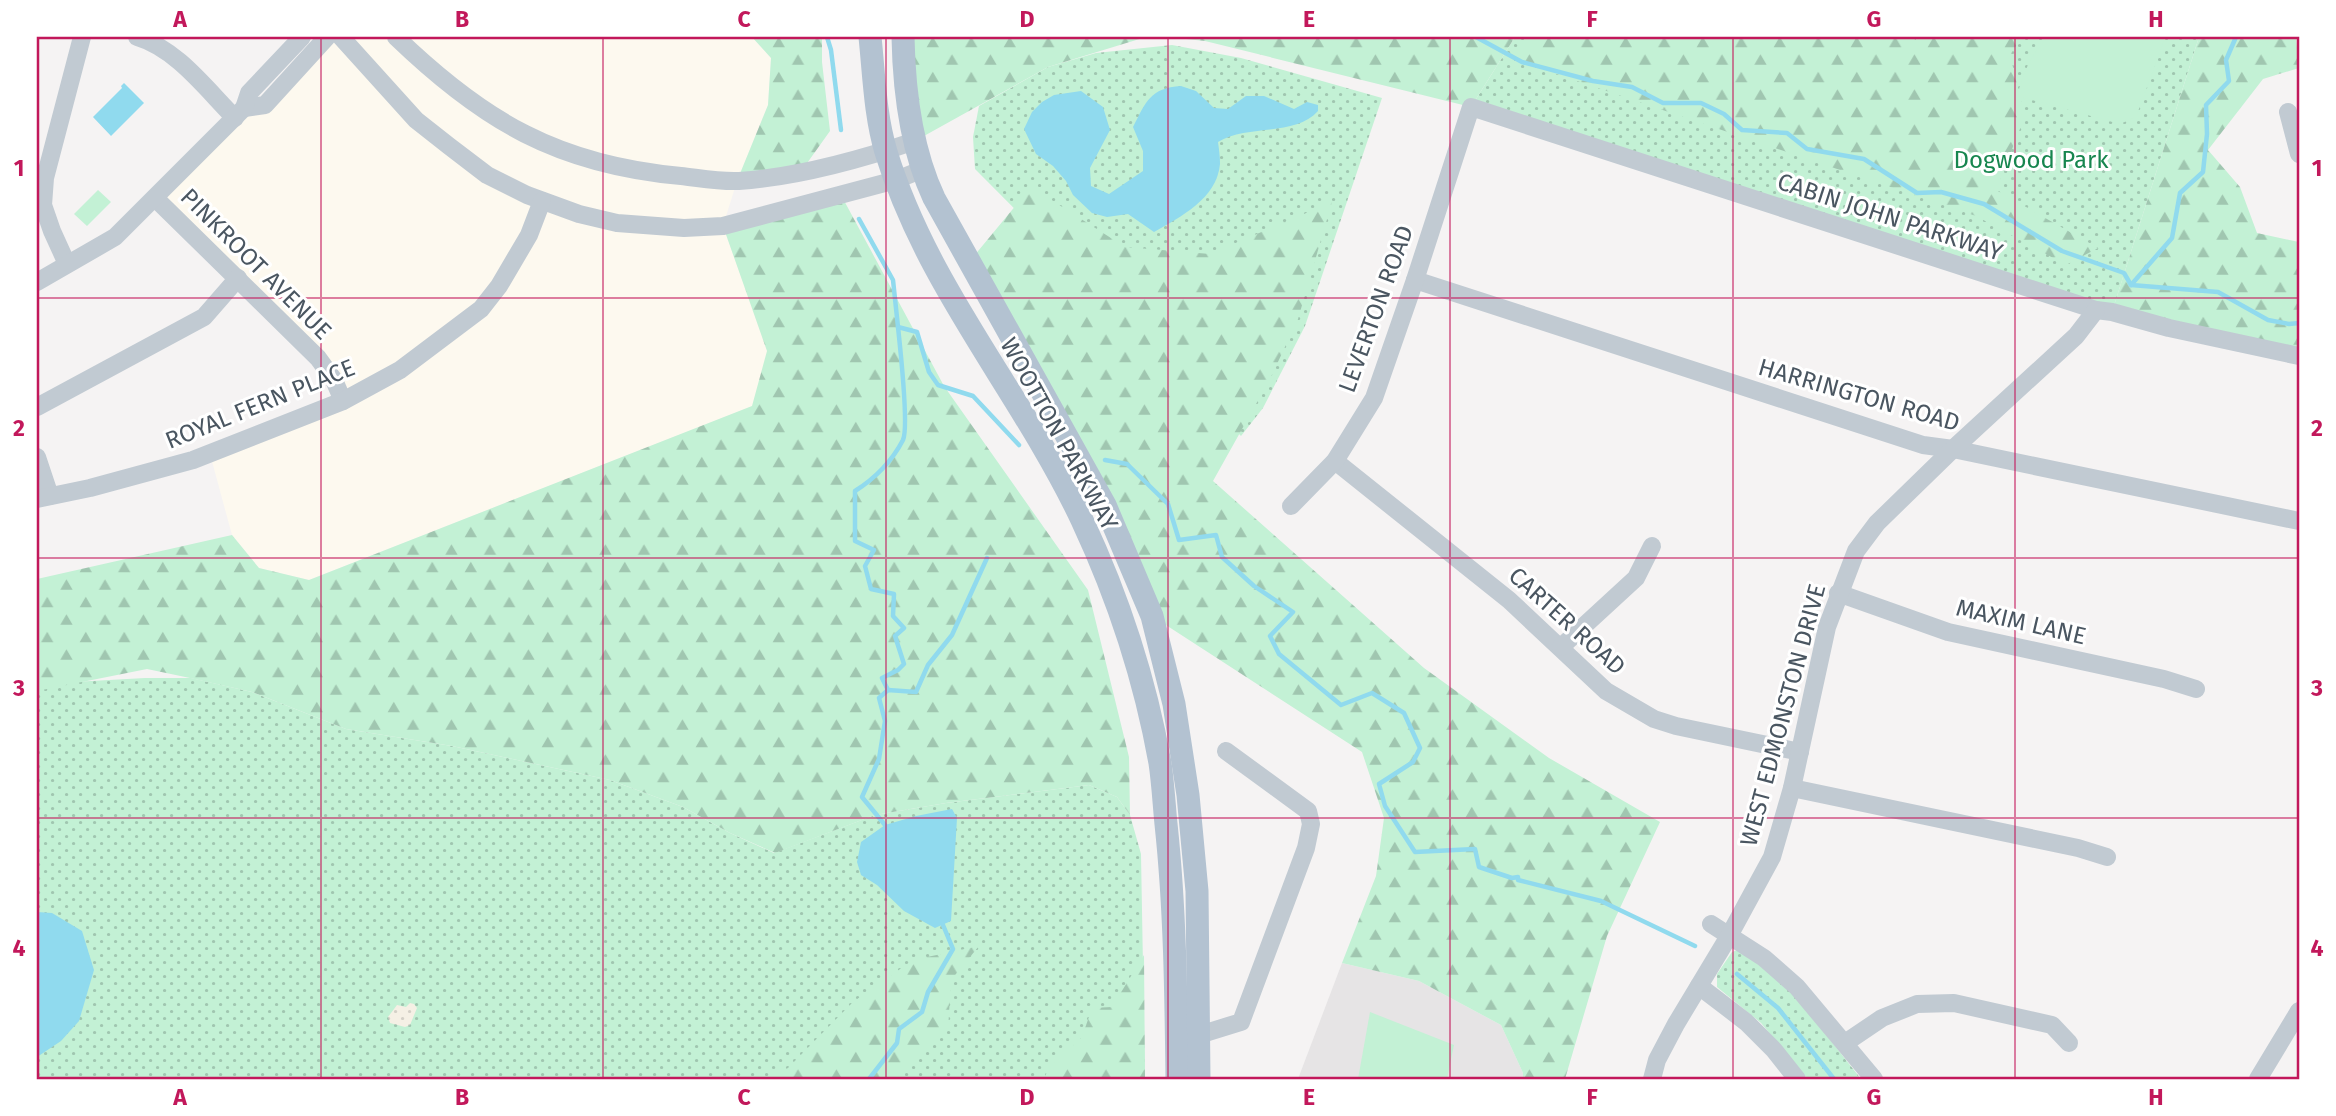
<svg xmlns="http://www.w3.org/2000/svg" width="2336" height="1116" font-family="'Fira Sans',sans-serif">
<style>
.commercial{fill:#fdf9ef}
.education{fill:#e6e4e5}
.green{fill:url(#green-dots)}
.forest{fill:url(#forest-firs)}
.sand{fill:url(#sand-dots)}
.pitch{fill:#c3f1d5}
.water{fill:#90daee}
.lines{fill:none;stroke-linecap:round;stroke-linejoin:round}
.stream{stroke:#90daee;stroke-width:4.5}
.minor{stroke:#c1cad2;stroke-width:18}
.major{stroke:#b3c2d1;stroke-width:23}
.grid{fill:none;stroke:#c2185b;stroke-width:2;stroke-opacity:0.55}
.labels{text-anchor:middle;stroke-width:6;stroke-linejoin:round;paint-order:stroke}
.park-label{font-size:24px;fill:#17864f;stroke:#fff}
.street-label{font-size:24px;fill:#4a5661;stroke:#fff}
.neatline{fill:none;stroke:#c2185b;stroke-width:2.5}
.grid-label{font-size:23px;text-anchor:middle;font-weight:bold;fill:#c2185b}
</style>
<defs>
<pattern id="green-dots" width="8" height="8" patternUnits="userSpaceOnUse" patternTransform="scale(1.75)"><rect width="8" height="8" fill="#c3f1d5"/><path d="M2 2h.1M6 6h.1" fill="none" stroke="#a0c6b0" stroke-width="1.8" stroke-linecap="round"/></pattern>
<pattern id="forest-firs" width="22" height="20" patternUnits="userSpaceOnUse" patternTransform="scale(1.75)"><rect width="22" height="20" fill="#c3f1d5"/><path d="M5 1l3.5 6h-7zM16 11l3.5 6h-7z" fill="#a0c6b0"/></pattern>
<pattern id="sand-dots" width="8" height="8" patternUnits="userSpaceOnUse" patternTransform="scale(1.75)"><rect width="8" height="8" fill="#f5f0e5"/><path d="M2 2h.1M6 6h.1" fill="none" stroke="#d4d0c7" stroke-width="1.8" stroke-linecap="round"/></pattern>
</defs>
<rect width="100%" height="100%" fill="#f5f3f3"/>
<!-- commercial -->
<polygon class="commercial" points="327,37 752,37 771,58 768,105 737,181 723,226 768,351 753,406 309,580 259,568 232,535 210,454 342,401 334,380 155,198 244,108 265,105"/>
<!-- education -->
<polygon class="education" points="1342,963 1419,981 1501,1025 1523,1073 1523,1079 1298,1079"/>
<!-- green -->
<g class="green">
<polygon points="1515,37 2199,37 2112,312 1471,107"/>
<polygon points="1172,45 1241,58 1382,98 1305,326 1263,408 1241,436 975,169 973,137 979,106 1048,67 1096,53"/>
<polygon points="145,678 191,678 252,692 346,729 452,746 610,780 683,807 730,833 774,853 875,815 946,803 1089,785 1117,797 1130,815 1141,854 1145,1079 37,1079 37,684"/>
<polygon points="1738,950 1746,952 1794,994 1861,1079 1808,1079 1761,1023 1717,987 1717,974 1732,952"/>
</g>
<!-- forest -->
<g class="forest">
<polygon points="752,37 822,37 822,62 830,131 800,173 737,181 768,105 771,58"/>
<polygon points="903,37 1146,37 1048,67 915,141"/>
<polygon points="1166,37 1515,37 1471,107 1205,41"/>
<polygon points="1526,37 1911,37 1919,42 1923,37 2022,37 2010,55 2025,116 1996,190 2098,248 2066,265 1976,216 1512,59"/>
<polygon points="2199,37 2296,37 2299,68 2263,79 2208,150 2240,187 2257,233 2299,242 2299,356 2112,312"/>
<polygon points="1031,187 1125,247 1210,254 1332,202 1298,319 1270,379 1213,481 1424,668 1549,758 1660,822 1607,936 1565,1079 1523,1079 1523,1073 1501,1025 1419,981 1342,963 1376,876 1384,818 1362,752 1152,616 969,262"/>
<polygon points="841,195 944,386 1088,590 1129,757 1130,815 1117,797 1089,785 946,803 875,815 775,853 730,833 683,807 610,780 452,746 346,729 252,692 190,678 147,669 37,691 37,579 232,535 259,568 309,580 752,406 767,351 723,226"/>
<polygon points="979,946 951,980 948,1030 907,1064 897,1079 768,1079 788,1068 853,1002 913,960"/>
<polygon points="1144,955 1145,1079 1044,1079 1048,1069 1082,1037 1092,1008 1112,1007"/>
</g>
<!-- sand -->
<polygon class="sand" points="410,1003 414,1004 417,1008 410,1025 405,1027 390,1023 388,1017 397,1005 406,1007"/>
<!-- pitch -->
<g class="pitch">
<path d="M 2050,37 L 2164,37 L 2164,41 L 2136,117 L 2120,124 L 2017,96 C 2023,74 2031,51 2050,37 Z"/>
<polygon points="98,190 111,202 87,226 74,214"/>
<polygon points="1370,1012 1454,1045 1447,1079 1358,1079"/>
</g>
<!-- water -->
<g class="water">
<polygon points="124,83 144,103 111,136 93,117 122,88 121,86"/>
<path d="M 1181,86 L 1196,91 L 1214,108 L 1228,109 L 1246,96 L 1264,96 L 1294,109 L 1307,102 L 1318,105 L 1318,111 C 1295,137 1246,124 1218,142 C 1219,149 1220,157 1220,164 C 1217,199 1180,217 1154,232 L 1128,214 L 1107,217 L 1092,213 L 1073,195 L 1066,181 L 1053,166 L 1036,154 L 1024,129 L 1032,112 L 1042,102 L 1054,95 L 1081,91 L 1103,107 L 1110,130 L 1090,168 L 1091,186 L 1109,194 L 1143,171 L 1143,151 L 1133,127 C 1146,102 1150,88 1181,86 Z"/>
<polygon points="952,809 957,818 951,921 935,928 904,911 877,885 861,875 857,862 861,842 885,825 916,816"/>
<polygon points="37,912 52,913 82,931 94,970 79,1021 61,1041 37,1057"/>
</g>
<g class="lines">
<!-- stream -->
<g class="stream">
<polyline points="827,37 831,50 841,130"/>
<polyline points="1476,37 1522,62 1593,81 1632,87 1663,103 1701,103 1724,114 1742,130 1787,133 1807,149 1864,159 1917,193 1941,192 1984,204 2062,251 2124,273 2131,285 2218,292 2268,320 2289,324 2299,323"/>
<polyline points="859,219 893,280 898,327 917,332 929,372 938,385 973,396 1019,445"/>
<polyline points="2131,285 2172,238 2180,193 2203,172 2207,134 2206,105 2229,81 2226,60 2236,37"/>
<polyline points="1105,460 1127,464 1168,504 1179,540 1216,535 1222,557 1254,586 1293,612 1270,636 1279,654 1341,705 1372,693 1404,713 1420,748 1413,762 1379,784 1385,806 1415,852 1475,849 1479,867 1512,878 1518,877 1518,880 1601,901 1695,946"/>
<path d="M 888,690 L 882,678 L 898,670 L 904,664 L 895,636 L 904,628 L 893,616 L 894,594 L 871,589 L 865,566 L 874,550 L 855,541 L 855,491 C 874,479 892,461 903,440 C 909,427 900,346 898,327"/>
<polyline points="885,825 862,797 879,759 885,721 879,698 888,690 916,692 928,665 952,635 987,558"/>
<polyline points="1737,974 1778,1008 1834,1079"/>
<polyline points="832,1079 833,1079"/>
<polyline points="869,1079 897,1043 899,1029 922,1012 928,992 953,949 943,925"/>
</g>
<!-- minor -->
<g class="minor">
<path d="M 137,37 C 177,49 206,89 235,118"/>
<polyline points="341,37 416,120 449,146 487,175 527,195 579,214 617,223 684,228 723,226 896,180 921,170"/>
<path d="M 396,37 C 483,121 558,165 681,176 C 699,178 720,182 739,181 C 799,177 859,160 915,141"/>
<polyline points="244,108 265,105 327,37"/>
<polyline points="2288,112 2299,154"/>
<polyline points="155,198 318,358 334,380 343,401"/>
<polyline points="67,264 52,231 43,205 45,178 82,37"/>
<polyline points="1415,280 1923,445 1953,449 2299,521"/>
<polyline points="37,282 115,237 244,108 249,93 302,37"/>
<polyline points="37,407 204,317 238,278"/>
<polyline points="37,457 50,496"/>
<polyline points="1335,461 1509,600 1606,691 1654,719 1676,726 1800,752"/>
<polyline points="37,499 90,488 193,460 343,401 400,370 481,309 499,286 529,235 542,201"/>
<polyline points="1291,506 1335,461 1374,398 1415,280 1471,107 2096,310 2112,312 2169,328 2299,356"/>
<polyline points="1838,593 1948,632 2164,679 2196,689"/>
<polyline points="1561,647 1636,578 1652,546"/>
<polyline points="1792,788 2078,848 2107,857"/>
<polyline points="1711,924 1764,958 1797,987 1874,1079"/>
<polyline points="1699,986 1746,1022 1774,1050 1797,1079"/>
<polyline points="1186,1035 1199,1035 1241,1022 1306,848 1311,824 1308,811 1226,751"/>
<polyline points="1845,1043 1882,1018 1917,1004 1954,1003 2052,1025 2069,1043"/>
<polyline points="1652,1079 1657,1060 1676,1024 1729,936 1772,857 1792,788 1827,627 1856,551 1877,523 1953,449 2076,336 2096,310"/>
<polyline points="2258,1079 2299,1011"/>
</g>
<!-- major -->
<g class="major">
<path d="M 870,37 C 874,75 875,115 886,152 C 928,289 1022,393 1082,520 C 1118,597 1145,679 1160,763 C 1163,783 1164,804 1166,824 C 1175,908 1176,994 1177,1079"/>
<path d="M 903,37 C 904,90 911,149 934,198 L 1105,505 L 1152,616 L 1174,704 L 1188,795 L 1197,891 L 1199,1079"/>
</g>
</g>
<!-- grid -->
<path class="grid" d="M 321,37 L 321,1079M 603,37 L 603,1079M 886,37 L 886,1079M 1168,37 L 1168,1079M 1450,37 L 1450,1079M 1733,37 L 1733,1079M 2015,37 L 2015,1079M 37,298 L 2299,298M 37,558 L 2299,558M 37,818 L 2299,818"/>
<g class="labels">
<!-- park labels -->
<g class="park-label">
<text x="2031" y="168">Dogwood Park</text>
</g>
<!-- street labels -->
<g class="street-label">
<text transform="translate(1890 217) rotate(18)" y="8">CABIN JOHN PARKWAY</text>
<text transform="translate(256 264) rotate(45)" y="8">PINKROOT AVENUE</text>
<text transform="translate(1376 309) rotate(-70)" y="8">LEVERTON ROAD</text>
<text transform="translate(1859 395) rotate(16)" y="8">HARRINGTON ROAD</text>
<text transform="translate(260 404) rotate(-22)" y="8">ROYAL FERN PLACE</text>
<text transform="translate(1059 434) rotate(61)" y="8">WOOTTON PARKWAY</text>
<text transform="translate(1567 621) rotate(42)" y="8">CARTER ROAD</text>
<text transform="translate(2021 622) rotate(13)" y="8">MAXIM LANE</text>
<text transform="translate(1783 715) rotate(-75)" y="8">WEST EDMONSTON DRIVE</text>
</g>
</g>
<!-- border -->
<rect width="2336" height="1116" fill="none" stroke="#ffffff" stroke-width="77"/>
<rect x="38" y="38" width="2260" height="1040" class="neatline"/>
<g class="grid-label">
<text x="180" y="27">A</text>
<text x="462" y="27">B</text>
<text x="744" y="27">C</text>
<text x="1027" y="27">D</text>
<text x="1309" y="27">E</text>
<text x="1592" y="27">F</text>
<text x="1874" y="27">G</text>
<text x="2156" y="27">H</text>
<text x="19" y="176">1</text>
<text x="2317" y="176">1</text>
<text x="19" y="436">2</text>
<text x="2317" y="436">2</text>
<text x="19" y="696">3</text>
<text x="2317" y="696">3</text>
<text x="19" y="956">4</text>
<text x="2317" y="956">4</text>
<text x="180" y="1105">A</text>
<text x="462" y="1105">B</text>
<text x="744" y="1105">C</text>
<text x="1027" y="1105">D</text>
<text x="1309" y="1105">E</text>
<text x="1592" y="1105">F</text>
<text x="1874" y="1105">G</text>
<text x="2156" y="1105">H</text>
</g>
</svg>
